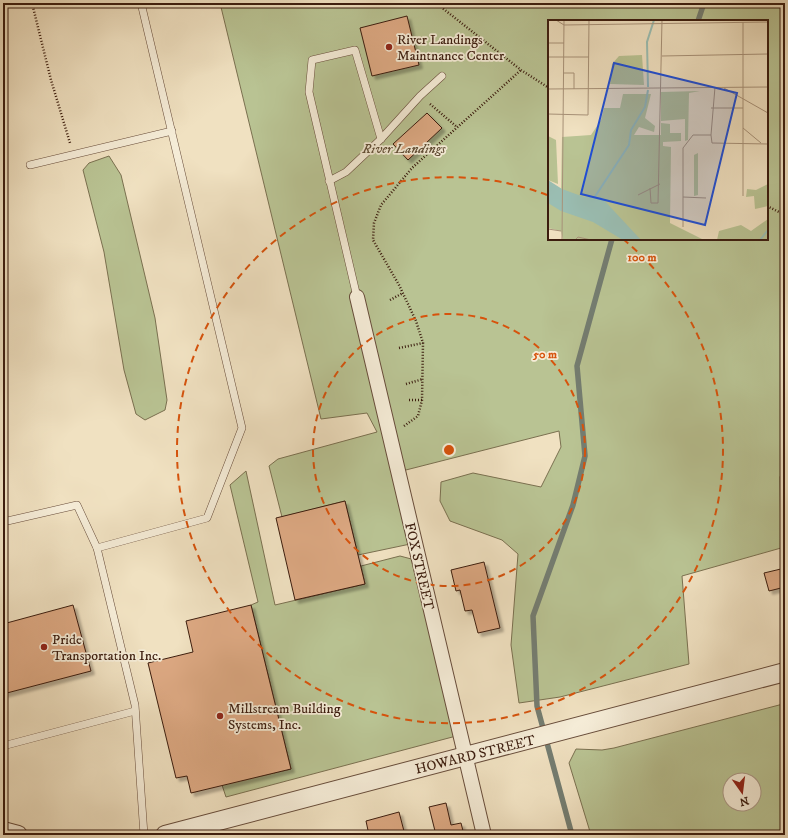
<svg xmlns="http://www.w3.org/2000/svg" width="788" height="838" font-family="'IM FELL DW Pica',serif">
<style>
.green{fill:#b9c393;stroke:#7a7050;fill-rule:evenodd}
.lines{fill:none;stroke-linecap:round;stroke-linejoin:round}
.stream{stroke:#747d71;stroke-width:5.5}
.building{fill:#dca882;stroke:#3b1c0e;filter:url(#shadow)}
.service-casing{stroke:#684d3b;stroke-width:8}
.minor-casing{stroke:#684d3b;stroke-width:16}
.tertiary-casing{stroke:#684d3b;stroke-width:20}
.path{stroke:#3b1c0e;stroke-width:2.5;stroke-dasharray:1 2;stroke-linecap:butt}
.service{stroke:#f5ecd7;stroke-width:7}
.minor{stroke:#f5ecd7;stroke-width:14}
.tertiary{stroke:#f5ecd7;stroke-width:18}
.ring{fill:none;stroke:#d7530c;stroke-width:2;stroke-dasharray:7 5}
.poi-dot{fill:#8f2418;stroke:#f5ecd7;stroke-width:1.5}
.labels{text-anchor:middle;stroke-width:3.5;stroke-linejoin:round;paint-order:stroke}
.poi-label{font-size:14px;fill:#3b1c0e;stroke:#f5ecd7;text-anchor:start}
.park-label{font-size:14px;font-style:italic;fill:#614e36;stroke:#f5ecd7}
.street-label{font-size:14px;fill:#3b1c0e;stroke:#f5ecd7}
.inset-river{fill:none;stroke:#9abeb3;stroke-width:2}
.inset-road{fill:none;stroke:#a89279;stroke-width:1}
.view{fill:#1d4ed8;fill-opacity:0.15;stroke:#1d4ed8;stroke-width:2}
.inset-edge{fill:none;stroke:#3b1c0e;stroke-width:2}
.centre{fill:#d7530c;stroke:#f5ecd7;stroke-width:2}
.ring-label{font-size:12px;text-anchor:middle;font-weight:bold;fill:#d7530c;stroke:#f5ecd7;stroke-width:3.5;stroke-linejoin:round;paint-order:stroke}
</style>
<defs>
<filter id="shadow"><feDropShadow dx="3.5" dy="3.5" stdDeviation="1" flood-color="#0004"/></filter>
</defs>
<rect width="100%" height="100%" fill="#f0e1c1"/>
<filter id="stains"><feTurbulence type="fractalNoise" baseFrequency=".005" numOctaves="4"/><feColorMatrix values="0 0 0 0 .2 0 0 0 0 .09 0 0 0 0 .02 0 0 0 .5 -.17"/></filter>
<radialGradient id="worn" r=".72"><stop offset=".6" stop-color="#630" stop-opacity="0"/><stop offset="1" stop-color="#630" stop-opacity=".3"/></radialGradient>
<!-- green -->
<g class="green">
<path d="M 220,3 L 785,3 L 785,462 L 780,477 L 781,548 L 682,576 L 689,664 L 560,697 L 519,703 L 511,645 L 518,554 L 502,540 L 450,521 L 440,501 L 441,482 L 473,473 L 541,487 L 561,447 L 559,431 L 398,472 L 415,543 L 358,555 L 345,501 L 282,517 L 269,466 L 278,459 L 377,432 L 367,413 L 321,419 ZM 549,21 L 767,21 L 767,239 L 549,239 Z"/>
<polygon points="109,156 121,175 155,318 167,400 165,410 145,420 136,414 124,370 104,252 83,170 89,163"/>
<polygon points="246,471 275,605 365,584 361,566 400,556 419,561 460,735 226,797 222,785 291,769 251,605 258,602 230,485"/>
<path d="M 783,704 L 785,719 L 785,835 L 591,835 L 569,763 L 576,749 L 602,750 L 614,748 ZM 730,780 L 754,780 L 754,804 L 730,804 Z"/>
</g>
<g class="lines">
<!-- stream -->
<g class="stream">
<polyline points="698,21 704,3"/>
<polyline points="572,835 537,706 533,616 573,505 585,456 577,366 612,239"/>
</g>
</g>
<!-- building -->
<g class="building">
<polygon points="407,16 419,65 372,76 360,28"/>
<polygon points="427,113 442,128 408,160 393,144"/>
<polygon points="345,501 365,584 295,600 276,518"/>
<polygon points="484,562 500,628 478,633 472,610 465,611 460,590 456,591 451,570"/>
<polygon points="785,568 785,587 769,591 764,573"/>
<polygon points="73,605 91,671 3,694 3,624"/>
<polygon points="251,605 291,769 191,793 187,776 176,778 148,663 193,652 186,621"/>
<polygon points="446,803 451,825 461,823 464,835 436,835 429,807"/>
<polygon points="399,812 405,835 369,835 366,821"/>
</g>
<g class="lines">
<defs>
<g id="service">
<polyline points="141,3 242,428 207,518 97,548 135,705 144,835"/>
<polyline points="30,165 172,131"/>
<polyline points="329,181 346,172 381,139 420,96 442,76"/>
<polyline points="357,297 309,92 312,60 355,50 381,139"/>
<polyline points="3,522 77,505 97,548"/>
<polyline points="3,746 135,711"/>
</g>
<polyline id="minor" points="357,297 484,835"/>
<g id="tertiary">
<polyline points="3,831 18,835"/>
<path d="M 165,835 C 372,781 579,728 785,672"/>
</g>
</defs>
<!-- service casing -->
<use href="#service" class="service-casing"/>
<!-- minor casing -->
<use href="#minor" class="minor-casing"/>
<!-- tertiary casing -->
<use href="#tertiary" class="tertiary-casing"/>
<!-- path -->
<g class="path">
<polyline points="32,3 51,80 70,143"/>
<polyline points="436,3 521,70 549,88"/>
<polyline points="430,104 457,127"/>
<polyline points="767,206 785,215"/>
<polyline points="390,300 403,293"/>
<polyline points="399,348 423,343"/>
<polyline points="406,384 423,379"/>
<polyline points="409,400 422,400"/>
<polyline points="404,426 418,416 422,400 423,343 416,321 399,285 373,240 374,223 381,205 412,168 521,70"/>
</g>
<!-- service -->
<use href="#service" class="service"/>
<!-- minor -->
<use href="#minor" class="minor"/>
<!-- tertiary -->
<use href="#tertiary" class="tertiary"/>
</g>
<!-- distance rings -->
<g class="ring">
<circle cx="449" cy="450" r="136"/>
<path d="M623 239A273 273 0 1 1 547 195"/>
</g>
<!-- markers -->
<g class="poi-dot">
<circle cx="389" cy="47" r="4"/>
<circle cx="44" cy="647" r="4"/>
<circle cx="220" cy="716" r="4"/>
</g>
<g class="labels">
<!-- poi labels -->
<g class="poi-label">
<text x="397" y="44">River Landings<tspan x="397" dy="16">Maintnance Center</tspan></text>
<text x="52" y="644">Pride<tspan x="52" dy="16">Transportation Inc.</tspan></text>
<text x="228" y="713">Millstream Building<tspan x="228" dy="16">Systems, Inc.</tspan></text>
</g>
<!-- park labels -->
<g class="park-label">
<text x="404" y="153">River Landings</text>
</g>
<!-- street labels -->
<g class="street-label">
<text transform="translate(420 566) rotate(77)" y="5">FOX STREET</text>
<text transform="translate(475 754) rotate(-14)" y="5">HOWARD STREET</text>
</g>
</g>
<!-- overview -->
<g transform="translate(548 20)">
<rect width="220" height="220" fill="#f0e1c1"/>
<path d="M 94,35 L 96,65 L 62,64 L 64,44 L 71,36 ZM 152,71 L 141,73 L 140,120 L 137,121 L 137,99 L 113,101 L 113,72 ZM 75,74 L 103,74 L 97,98 L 107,106 L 106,112 L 91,107 L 86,115 L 113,115 L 113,103 L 122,104 L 122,113 L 133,113 L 133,121 L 115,122 L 115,126 L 123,127 L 122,203 L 156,220 L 15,220 L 13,211 L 0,208 L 0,170 L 13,176 L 14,117 L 43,115 L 53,100 L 56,88 L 72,88 ZM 0,116 L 8,120 L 10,164 L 0,160 ZM 150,133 L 150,175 L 146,176 L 146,135 ZM 220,164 L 220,186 L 207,189 L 206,176 L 198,177 L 199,169 L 208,170 ZM 220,199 L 220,220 L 169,220 L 171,211 L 193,205 L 203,211 Z" fill="#b9c393"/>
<path d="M 0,160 L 14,169 L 36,177 L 53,177 L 93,220 L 75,220 L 45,202 L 13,191 L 0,183 Z" fill="#9abeb3"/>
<path class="inset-river" d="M 100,67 L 99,22 L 106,0M 46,178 L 81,125 L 83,110 L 97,87 L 100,70M 212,220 L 220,210"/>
<path class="inset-road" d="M 8,0 L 16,5 L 220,2M 195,2 L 195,176M 0,23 L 16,23M 114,36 L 220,34M 0,37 L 41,37M 15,53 L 26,53 L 26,69M 176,68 L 220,93M 0,69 L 220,67M 163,88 L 195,88M 0,94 L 40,95 L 41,0M 195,108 L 213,123M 163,115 L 164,123 L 220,124M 102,168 L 103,183 L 110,183 L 114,0M 90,175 L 112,164M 135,177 L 158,178M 135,207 L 135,128 L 145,115 L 163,115 L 167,67M 0,209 L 13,211M 14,220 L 16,0M 27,220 L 30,217 L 43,220"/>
<path class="view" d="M 66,43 L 189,73 L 157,205 L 33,174 Z"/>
<rect width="220" height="220" class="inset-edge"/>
</g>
<circle cx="449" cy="450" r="6" class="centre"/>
<g class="ring-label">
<text x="642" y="261">100 m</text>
<text x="545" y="358">50 m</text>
</g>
<!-- margin -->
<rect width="788" height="838" fill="none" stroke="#f0e1c1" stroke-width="16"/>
<rect x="4" y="4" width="780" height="830" fill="none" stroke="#3b1c0e" stroke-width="2"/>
<rect x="8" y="8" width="772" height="822" fill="none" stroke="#3b1c0e"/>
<!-- north arrow -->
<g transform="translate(742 792) rotate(166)"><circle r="19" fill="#f5ecd7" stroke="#ab9987"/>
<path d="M0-3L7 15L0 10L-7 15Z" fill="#8f2418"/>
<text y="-6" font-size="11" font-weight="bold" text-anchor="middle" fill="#3b1c0e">N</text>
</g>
<rect width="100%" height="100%" filter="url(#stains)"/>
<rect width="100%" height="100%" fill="url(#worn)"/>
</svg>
